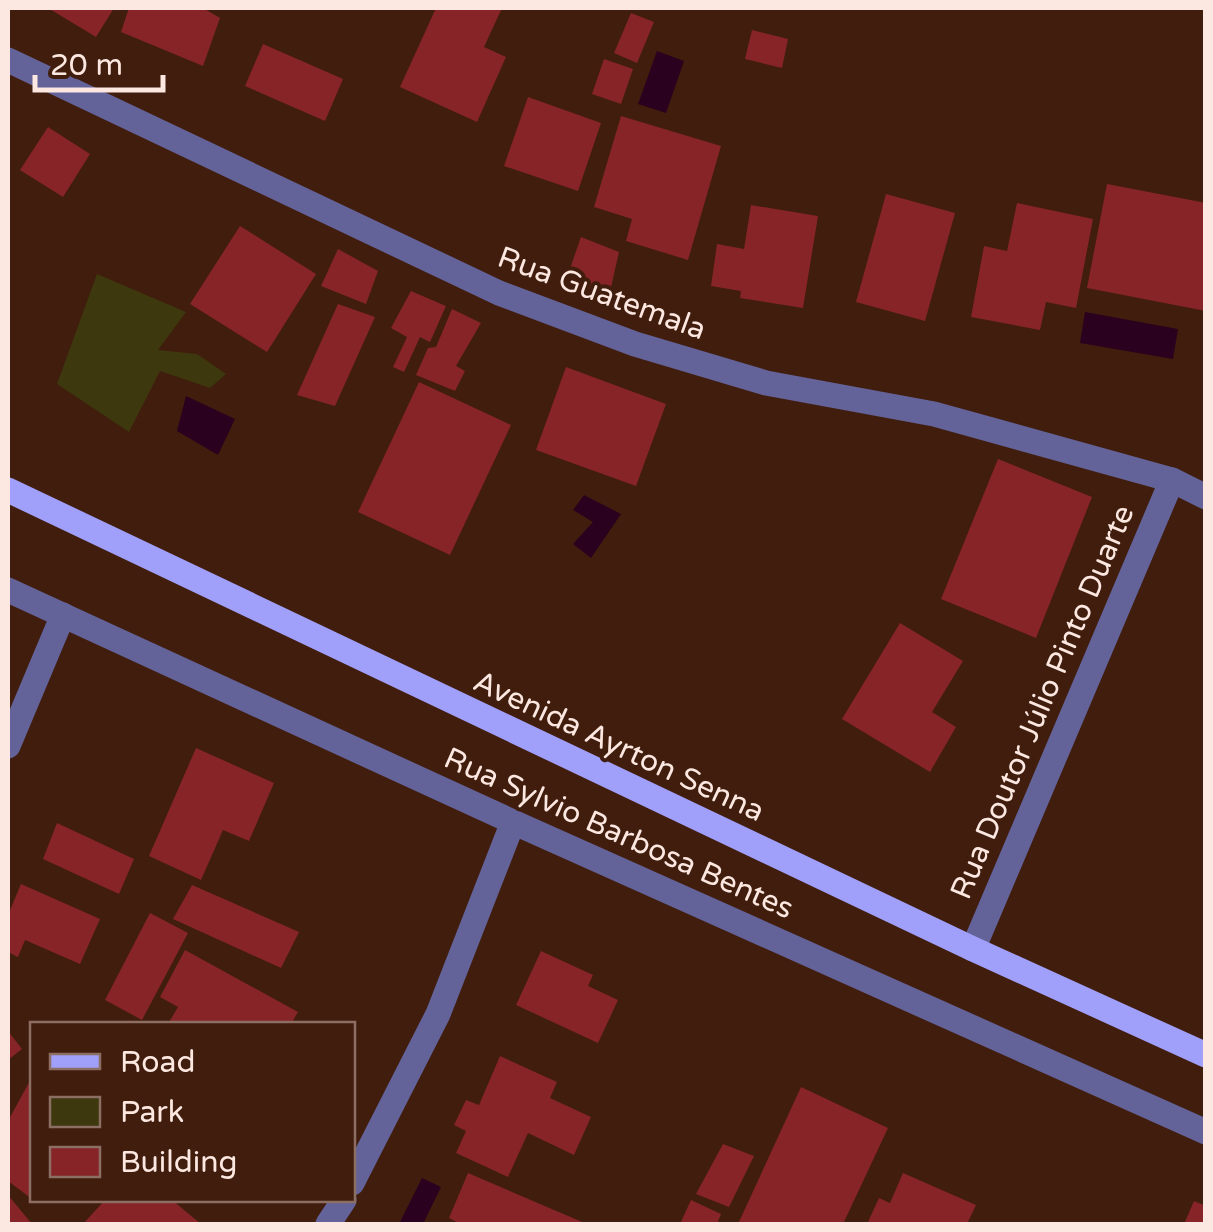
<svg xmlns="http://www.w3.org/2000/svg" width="1213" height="1232" font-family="'Varela Round',sans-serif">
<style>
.green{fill:#3d380d}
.water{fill:#2a011e}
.building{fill:#862428}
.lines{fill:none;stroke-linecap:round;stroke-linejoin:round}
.minor{stroke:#63639a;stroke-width:25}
.major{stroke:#a09ffa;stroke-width:25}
.labels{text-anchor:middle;stroke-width:8;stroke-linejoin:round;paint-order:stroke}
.street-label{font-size:30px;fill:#fce8e0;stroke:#411d0e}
</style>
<rect width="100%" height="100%" fill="#411d0e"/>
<!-- green -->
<polygon class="green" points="97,274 186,312 158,350 197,354 226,374 210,388 160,371 129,432 57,384"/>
<!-- water -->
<g class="water">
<polygon points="657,51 684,61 666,113 638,104"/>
<polygon points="1085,312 1178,329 1173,359 1080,343"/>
<polygon points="186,396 235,419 218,455 177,431"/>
<polygon points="584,495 621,514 591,558 573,544 593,522 573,510"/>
<polygon points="422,1178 441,1187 423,1224 399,1224"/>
</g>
<!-- building -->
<g class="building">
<polygon points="48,8 114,8 96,37"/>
<polygon points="129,8 203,8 220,18 203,66 121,32"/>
<polygon points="436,8 502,8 484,47 506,57 477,122 400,87"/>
<polygon points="631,13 654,22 637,63 614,53"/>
<polygon points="752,30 788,39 782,68 745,59"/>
<polygon points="263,44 343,79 325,121 245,86"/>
<polygon points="604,59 633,69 621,104 592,94"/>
<polygon points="528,97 601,123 578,191 504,166"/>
<polygon points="621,116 721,146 688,260 626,241 632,219 594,207"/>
<polygon points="48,127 90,154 63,197 20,170"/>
<polygon points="1107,184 1206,203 1206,311 1087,288"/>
<polygon points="886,194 955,213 925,321 856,302"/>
<polygon points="1017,203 1093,219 1076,308 1046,302 1040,330 971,317 984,246 1007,251"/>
<polygon points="751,205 818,216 803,308 740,298 741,291 711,286 717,244 744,249"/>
<polygon points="240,226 316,274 267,352 190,304"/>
<polygon points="581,237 619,252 609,296 565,283"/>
<polygon points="338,249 378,271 366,304 321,286"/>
<polygon points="411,291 446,306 430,342 420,337 404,372 393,367 407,337 391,328"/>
<polygon points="338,304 375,317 335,406 297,395"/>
<polygon points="452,309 481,323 456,366 465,371 455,391 416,375 428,348 436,347"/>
<polygon points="566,367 666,404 636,486 536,450"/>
<polygon points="419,382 511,425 450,555 358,512"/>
<polygon points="998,459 1092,497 1036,638 941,599"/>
<polygon points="900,623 963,661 932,712 956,727 930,772 842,719"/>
<polygon points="196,748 274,783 249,841 223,830 201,880 149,856"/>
<polygon points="57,823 134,859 119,894 43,859"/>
<polygon points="21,884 100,919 80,964 25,940 18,957 8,952 8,915"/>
<polygon points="192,885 299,932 281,968 173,919"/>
<polygon points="150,913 188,933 142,1020 105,1000"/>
<polygon points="185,950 298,1012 291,1024 168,1024 178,1007 160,997"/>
<polygon points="541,951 593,975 588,986 618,1000 598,1043 516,1005"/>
<polygon points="8,1031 22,1049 8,1060"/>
<polygon points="500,1056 557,1082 550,1098 591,1117 574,1155 528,1133 508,1177 456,1153 466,1131 454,1125 466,1100 479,1105"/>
<polygon points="32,1077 32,1199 8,1181 8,1121"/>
<polygon points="801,1087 888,1128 843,1224 738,1224"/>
<polygon points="723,1144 754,1156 729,1207 696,1194"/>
<polygon points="468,1173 540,1204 587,1224 460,1224 449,1218"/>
<polygon points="903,1173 976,1205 967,1224 867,1224 879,1198 890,1203"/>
<polygon points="8,1195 32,1224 8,1224"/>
<polygon points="105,1200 172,1200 201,1224 83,1224"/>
<polygon points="691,1200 721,1214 717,1224 680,1224"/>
<polygon points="1194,1201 1206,1206 1206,1224 1184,1224"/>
</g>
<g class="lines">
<!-- minor -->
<g class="minor">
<polyline points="8,60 499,293 635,344 766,383 934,414 1172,480 1206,497"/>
<polyline points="8,590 513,822 1206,1132"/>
<polyline points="8,746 63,615"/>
<polyline points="973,949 1172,480"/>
<polyline points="352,1183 438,1014 513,822"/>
<polyline points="328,1224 344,1200"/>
</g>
<!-- major -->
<polyline class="major" points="8,490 973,949 1206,1055"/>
</g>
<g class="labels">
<!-- street labels -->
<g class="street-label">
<text transform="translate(602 293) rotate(20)" y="10">Rua Guatemala</text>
<text transform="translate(1042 702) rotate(-67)" y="10">Rua Doutor Júlio Pinto Duarte</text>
<text transform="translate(619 746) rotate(25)" y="10">Avenida Ayrton Senna</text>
<text transform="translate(619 833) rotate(24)" y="10">Rua Sylvio Barbosa Bentes</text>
</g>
</g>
<!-- border -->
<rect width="1213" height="1232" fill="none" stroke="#fce8e0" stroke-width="20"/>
<!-- legend -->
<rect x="30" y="1022" width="325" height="180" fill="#411d0e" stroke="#8c6e62" stroke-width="2.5"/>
<rect x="50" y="1054" width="50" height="15" fill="#a09ffa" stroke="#8c6e62" stroke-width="2.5"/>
<text x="120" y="1072" font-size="30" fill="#fce8e0">Road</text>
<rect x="50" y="1097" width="50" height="30" fill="#3d380d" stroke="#8c6e62" stroke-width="2.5"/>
<text x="120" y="1122" font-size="30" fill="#fce8e0">Park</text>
<rect x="50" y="1147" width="50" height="30" fill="#862428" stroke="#8c6e62" stroke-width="2.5"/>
<text x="120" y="1172" font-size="30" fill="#fce8e0">Building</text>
<!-- scale -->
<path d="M35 75v15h128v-15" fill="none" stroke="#fce8e0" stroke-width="5"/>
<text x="50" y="75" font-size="30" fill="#fce8e0" stroke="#411d0e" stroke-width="8" paint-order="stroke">20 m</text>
</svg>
